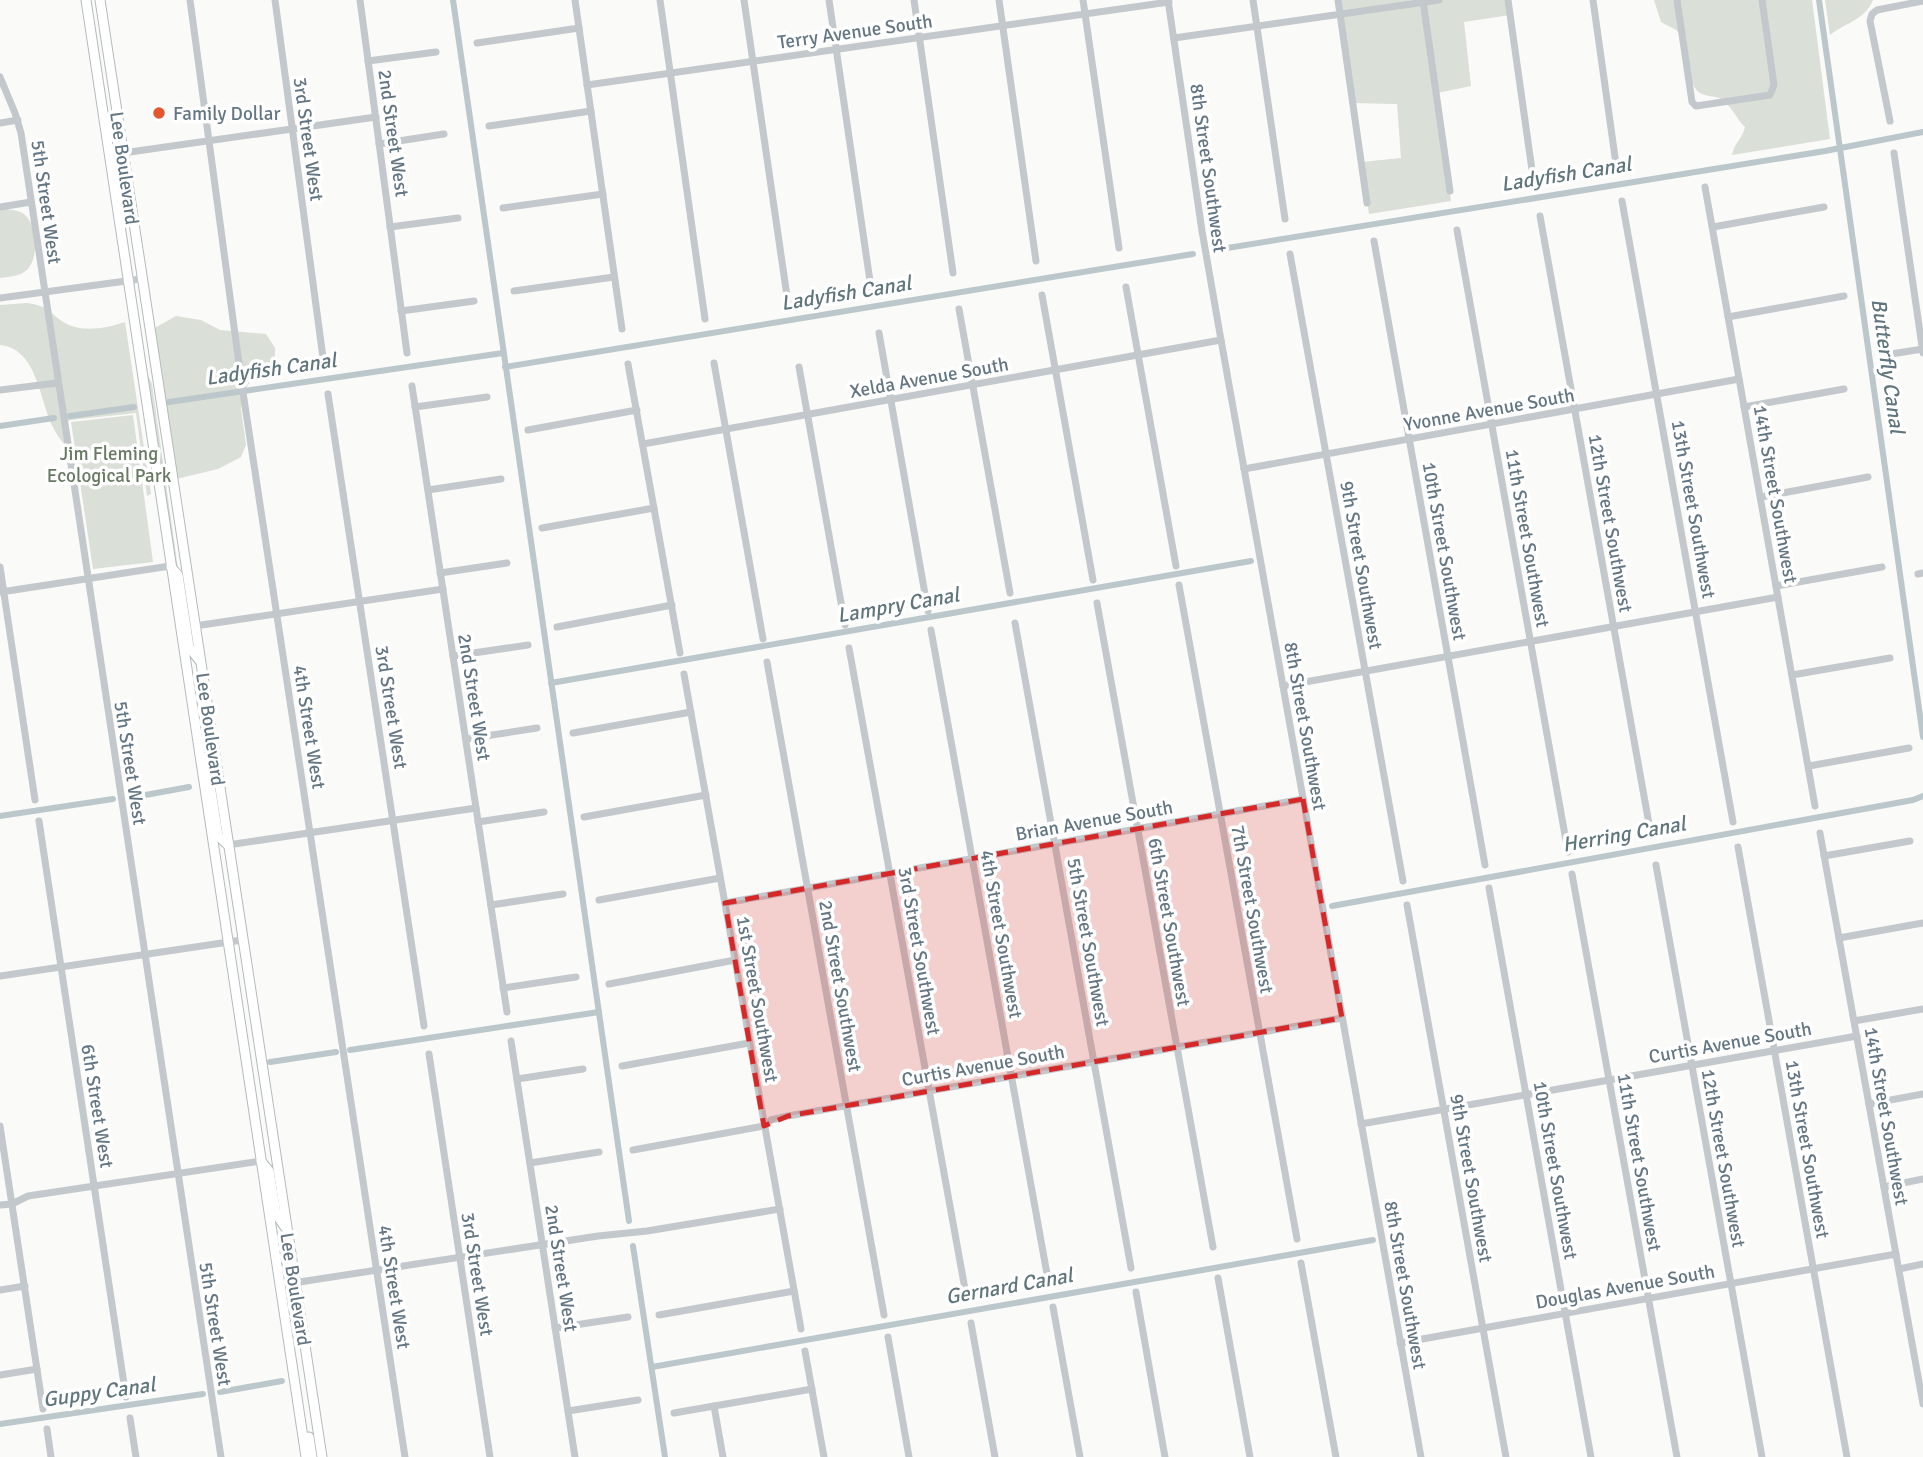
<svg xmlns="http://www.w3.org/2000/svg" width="1923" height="1457" font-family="Signika,sans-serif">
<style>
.green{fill:#dadfd7}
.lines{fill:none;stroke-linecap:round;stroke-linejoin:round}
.canal{stroke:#bbc7cb;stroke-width:6}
.major-casing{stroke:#b5babe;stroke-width:11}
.minor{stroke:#c3c8cc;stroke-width:7}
.major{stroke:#fff;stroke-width:9}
.marked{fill:#d62828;fill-opacity:0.2;stroke:#d62828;stroke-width:5;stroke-dasharray:14 9;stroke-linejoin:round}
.poi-dot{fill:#e4572e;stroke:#fff;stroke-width:2.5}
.labels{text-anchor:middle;stroke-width:7;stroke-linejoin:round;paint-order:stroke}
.street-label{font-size:19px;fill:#657683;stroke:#fff}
.poi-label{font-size:19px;fill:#657683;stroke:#fff;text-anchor:start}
.park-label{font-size:19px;fill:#687a64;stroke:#fff}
.water-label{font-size:21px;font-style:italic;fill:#60757c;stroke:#fff}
</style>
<rect width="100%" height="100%" fill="#fafaf8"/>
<!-- green -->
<g class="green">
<polygon points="1339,0 1509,0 1510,15 1464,22 1471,86 1437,93 1451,201 1369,214 1362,162 1401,158 1397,104 1350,103"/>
<path d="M 1654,0 L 1812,0 L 1830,139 L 1732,155 C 1734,143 1743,138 1745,127 C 1737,120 1729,101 1719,98 C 1710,95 1701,97 1695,88 C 1684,71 1692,43 1676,30 C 1672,27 1665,25 1661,22 Z"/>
<path d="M 1825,0 L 1873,0 C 1864,21 1846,22 1830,35 Z"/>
<path d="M 5,209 C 12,210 21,210 26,216 C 37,227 39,258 27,270 C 20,276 9,277 0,278 L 0,210 Z"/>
<path d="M 27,303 C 52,307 47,312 65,323 C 83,333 107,328 125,322 L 151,494 L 147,496 L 136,413 L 70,420 L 68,422 L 73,453 C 65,445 58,438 53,427 C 39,400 38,349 0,345 L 0,305 Z"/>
<polygon points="176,316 201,320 220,330 266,334 275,348 275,360 257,369 244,392 241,409 246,445 241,457 218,469 176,479 153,329"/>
<polygon points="147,373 152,384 178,569 175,566 145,374"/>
<polygon points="133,415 153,562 93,569 71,422"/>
</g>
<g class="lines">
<!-- canal -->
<g class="canal">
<polyline points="453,0 629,1221"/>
<polyline points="1819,0 1923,737"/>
<polyline points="1215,250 1825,151 1923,132"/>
<polyline points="505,367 1193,254"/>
<polyline points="169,402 503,353"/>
<polyline points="70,416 134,407"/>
<polyline points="0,426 54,418"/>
<polyline points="551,683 1251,561"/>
<polyline points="129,798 189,787"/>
<polyline points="0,816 113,799"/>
<polyline points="1332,906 1913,800 1923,796"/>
<polyline points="350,1050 599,1012"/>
<polyline points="270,1062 336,1052"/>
<polyline points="633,1246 665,1457"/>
<polyline points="652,1367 1373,1240"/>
<polyline points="220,1392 282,1381"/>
<polyline points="0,1424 203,1394"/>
</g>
<defs>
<g id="major">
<polyline points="86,0 306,1457"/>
<polyline points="100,0 322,1457"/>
<polyline points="171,567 178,575 189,647 200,661"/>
<polyline points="200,755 206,759 218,836 228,845"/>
<polyline points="261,1161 269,1171 276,1214 285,1227"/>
<polyline points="309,1437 312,1457"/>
</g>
</defs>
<!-- major casing -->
<use href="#major" class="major-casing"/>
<!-- minor -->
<g class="minor">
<polyline points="190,0 242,386 405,1457"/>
<polyline points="275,0 324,365"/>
<polyline points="360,0 407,353"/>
<polyline points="575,0 622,329"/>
<polyline points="660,0 705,319"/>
<polyline points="744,0 788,303"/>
<polyline points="829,0 871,288"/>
<polyline points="914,0 953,273"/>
<polyline points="999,0 1036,261"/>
<polyline points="1083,0 1119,248"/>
<polyline points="1168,0 1202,231 1221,340 1421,1457"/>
<polyline points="1253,0 1285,219"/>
<polyline points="1338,0 1367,203"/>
<polyline points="1508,0 1533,177"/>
<polyline points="1593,0 1616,164"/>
<polyline points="1677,0 1692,102 1696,106 1770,95 1774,85 1762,0"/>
<polyline points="1423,1 1450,191"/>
<polyline points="1174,38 1439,0"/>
<polyline points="477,43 579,28"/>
<polyline points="368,61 436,52"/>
<polyline points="0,77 15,113 21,133 221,1457"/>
<polyline points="587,85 1169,2"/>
<polyline points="1890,121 1870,21 1872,14 1877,10 1923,1"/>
<polyline points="0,123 18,120"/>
<polyline points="489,126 591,111"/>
<polyline points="379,144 444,134"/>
<polyline points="1894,153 1923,353"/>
<polyline points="109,155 376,117"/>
<polyline points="1705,187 1815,806"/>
<polyline points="1622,201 1733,822"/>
<polyline points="0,207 31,202"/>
<polyline points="503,208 603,194"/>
<polyline points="1540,216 1651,835"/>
<polyline points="390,227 458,218"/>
<polyline points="1713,227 1824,207"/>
<polyline points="1457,230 1568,852"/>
<polyline points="1374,241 1485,865"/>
<polyline points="1290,254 1403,881"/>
<polyline points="1126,287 1176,566"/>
<polyline points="514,291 614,277"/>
<polyline points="1042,295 1093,580"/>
<polyline points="0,298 141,279"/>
<polyline points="959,309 1010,593"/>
<polyline points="401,311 474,301"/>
<polyline points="1728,317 1844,296"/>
<polyline points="879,333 928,611"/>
<polyline points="1891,354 1923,349"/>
<polyline points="714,363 763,639"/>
<polyline points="628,364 680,653"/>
<polyline points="799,367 845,625"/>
<polyline points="412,386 507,1012"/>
<polyline points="0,390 57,383"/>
<polyline points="328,394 424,1026"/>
<polyline points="415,407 487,397"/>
<polyline points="1744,407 1844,389"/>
<polyline points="528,430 637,410"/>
<polyline points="643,444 1221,340"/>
<polyline points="1244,469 1739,379"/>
<polyline points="428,490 501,479"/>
<polyline points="1761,497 1868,477"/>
<polyline points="542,528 654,508"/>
<polyline points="0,567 35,800"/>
<polyline points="440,573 507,563"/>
<polyline points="1918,574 1923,573"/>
<polyline points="1179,585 1297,1239"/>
<polyline points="1776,586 1882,567"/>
<polyline points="1,592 170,566"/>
<polyline points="1097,603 1213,1247"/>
<polyline points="1015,623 1131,1268"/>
<polyline points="195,626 443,589"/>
<polyline points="557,627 672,605"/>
<polyline points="931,630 1049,1285"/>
<polyline points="849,648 967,1300"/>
<polyline points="453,656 528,645"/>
<polyline points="767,662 884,1315"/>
<polyline points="684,674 801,1329"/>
<polyline points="1792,675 1890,658"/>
<polyline points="1283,686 1778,597"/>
<polyline points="573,733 691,712"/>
<polyline points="466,739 537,728"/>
<polyline points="1809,766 1909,748"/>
<polyline points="584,817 706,795"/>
<polyline points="39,821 126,1397"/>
<polyline points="478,822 544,812"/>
<polyline points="1820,833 1923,1404"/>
<polyline points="228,845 476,808"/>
<polyline points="1738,847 1847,1457"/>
<polyline points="1824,856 1910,841"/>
<polyline points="1656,865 1762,1457"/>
<polyline points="1572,874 1677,1457"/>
<polyline points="1489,888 1591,1457"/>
<polyline points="599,900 720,878"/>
<polyline points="725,903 1303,799"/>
<polyline points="491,905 563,894"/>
<polyline points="1407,905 1506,1457"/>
<polyline points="1839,938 1923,923"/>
<polyline points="0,976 242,940"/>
<polyline points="609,984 735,960"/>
<polyline points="503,988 576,977"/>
<polyline points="1854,1021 1923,1009"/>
<polyline points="511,1041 575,1457"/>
<polyline points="429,1054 490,1457"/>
<polyline points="622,1066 749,1043"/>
<polyline points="517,1079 583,1069"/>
<polyline points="1869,1104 1923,1094"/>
<polyline points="1361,1124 1857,1036"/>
<polyline points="0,1126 43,1409"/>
<polyline points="633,1150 764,1126 771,1120 788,1116 1342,1018"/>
<polyline points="530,1163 599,1152"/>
<polyline points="1884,1187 1923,1179"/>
<polyline points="0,1205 12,1204 28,1196 261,1161"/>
<polyline points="1301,1263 1336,1457"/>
<polyline points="1899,1269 1923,1264"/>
<polyline points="1218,1278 1250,1457"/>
<polyline points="280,1285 598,1236 647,1231 780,1209"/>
<polyline points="0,1290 25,1286"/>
<polyline points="1136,1292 1165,1457"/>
<polyline points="1053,1307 1080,1457"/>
<polyline points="659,1315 794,1291"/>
<polyline points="971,1323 995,1457"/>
<polyline points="555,1328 628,1317"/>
<polyline points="888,1337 909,1457"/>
<polyline points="1400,1343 1896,1254"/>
<polyline points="805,1351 824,1457"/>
<polyline points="0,1375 37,1369"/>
<polyline points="714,1406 723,1457"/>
<polyline points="568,1411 638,1400"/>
<polyline points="674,1413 812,1389"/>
<polyline points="130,1418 136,1457"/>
<polyline points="47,1429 51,1457"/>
</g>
<!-- major -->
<use href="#major" class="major"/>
</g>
<!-- marked area -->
<path class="marked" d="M 1303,799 L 1342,1018 L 788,1116 L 764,1126 L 725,903 Z"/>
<!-- markers -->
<circle class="poi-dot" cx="159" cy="113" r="7"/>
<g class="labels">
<!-- street labels -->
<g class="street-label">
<text transform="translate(855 31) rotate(-8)" y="7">Terry Avenue South</text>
<text transform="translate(394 133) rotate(82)" y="7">2nd Street West</text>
<text transform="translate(309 139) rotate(82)" y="7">3rd Street West</text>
<text transform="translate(125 168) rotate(82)" y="7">Lee Boulevard</text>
<text transform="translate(1209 168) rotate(82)" y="7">8th Street Southwest</text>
<text transform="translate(47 202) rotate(82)" y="7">5th Street West</text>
<text transform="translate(929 377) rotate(-10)" y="7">Xelda Avenue South</text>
<text transform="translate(1489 409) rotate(-10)" y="7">Yvonne Avenue South</text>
<text transform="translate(1776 494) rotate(80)" y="7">14th Street Southwest</text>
<text transform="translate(1694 509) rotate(80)" y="7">13th Street Southwest</text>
<text transform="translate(1611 523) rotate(80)" y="7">12th Street Southwest</text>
<text transform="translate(1528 538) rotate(80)" y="7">11th Street Southwest</text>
<text transform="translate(1445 551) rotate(80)" y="7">10th Street Southwest</text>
<text transform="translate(1362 565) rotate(80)" y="7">9th Street Southwest</text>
<text transform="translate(475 697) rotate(81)" y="7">2nd Street West</text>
<text transform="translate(392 707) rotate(81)" y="7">3rd Street West</text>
<text transform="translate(1306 726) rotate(80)" y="7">8th Street Southwest</text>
<text transform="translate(310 727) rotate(81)" y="7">4th Street West</text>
<text transform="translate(211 729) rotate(82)" y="7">Lee Boulevard</text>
<text transform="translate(131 763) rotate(81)" y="7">5th Street West</text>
<text transform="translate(1094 820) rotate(-10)" y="7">Brian Avenue South</text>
<text transform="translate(1253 909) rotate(80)" y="7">7th Street Southwest</text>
<text transform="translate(1170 922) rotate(80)" y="7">6th Street Southwest</text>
<text transform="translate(1002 934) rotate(80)" y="7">4th Street Southwest</text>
<text transform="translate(1089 942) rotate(80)" y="7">5th Street Southwest</text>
<text transform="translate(920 951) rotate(80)" y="7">3rd Street Southwest</text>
<text transform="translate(841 986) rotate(80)" y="7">2nd Street Southwest</text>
<text transform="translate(758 999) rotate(80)" y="7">1st Street Southwest</text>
<text transform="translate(1730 1042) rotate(-10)" y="7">Curtis Avenue South</text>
<text transform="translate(983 1065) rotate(-10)" y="7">Curtis Avenue South</text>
<text transform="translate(98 1106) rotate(81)" y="7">6th Street West</text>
<text transform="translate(1887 1116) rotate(80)" y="7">14th Street Southwest</text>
<text transform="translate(1808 1149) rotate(80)" y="7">13th Street Southwest</text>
<text transform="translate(1724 1158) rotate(80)" y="7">12th Street Southwest</text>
<text transform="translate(1640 1162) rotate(80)" y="7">11th Street Southwest</text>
<text transform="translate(1556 1170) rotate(80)" y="7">10th Street Southwest</text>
<text transform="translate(1472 1178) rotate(80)" y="7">9th Street Southwest</text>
<text transform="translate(562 1268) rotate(81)" y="7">2nd Street West</text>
<text transform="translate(478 1274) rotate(81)" y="7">3rd Street West</text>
<text transform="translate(1406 1285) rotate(80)" y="7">8th Street Southwest</text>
<text transform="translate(1625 1286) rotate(-10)" y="7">Douglas Avenue South</text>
<text transform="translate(395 1287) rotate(81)" y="7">4th Street West</text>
<text transform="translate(296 1289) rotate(81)" y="7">Lee Boulevard</text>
<text transform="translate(216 1324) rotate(81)" y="7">5th Street West</text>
</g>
<!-- poi labels -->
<g class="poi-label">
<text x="173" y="120">Family Dollar</text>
</g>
<!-- park labels -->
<g class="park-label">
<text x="109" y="460">Jim Fleming<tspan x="109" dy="22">Ecological Park</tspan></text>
</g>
<!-- water labels -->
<g class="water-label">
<text transform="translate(1566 174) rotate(-9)" y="7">Ladyfish Canal</text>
<text transform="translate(846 293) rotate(-9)" y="7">Ladyfish Canal</text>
<text transform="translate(1888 366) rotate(82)" y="7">Butterfly Canal</text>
<text transform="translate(271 369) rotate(-8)" y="7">Ladyfish Canal</text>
<text transform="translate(898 605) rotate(-10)" y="7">Lampry Canal</text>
<text transform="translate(1624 834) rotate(-10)" y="7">Herring Canal</text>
<text transform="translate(1009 1286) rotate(-10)" y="7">Gernard Canal</text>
<text transform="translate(99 1392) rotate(-8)" y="7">Guppy Canal</text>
</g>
</g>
</svg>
